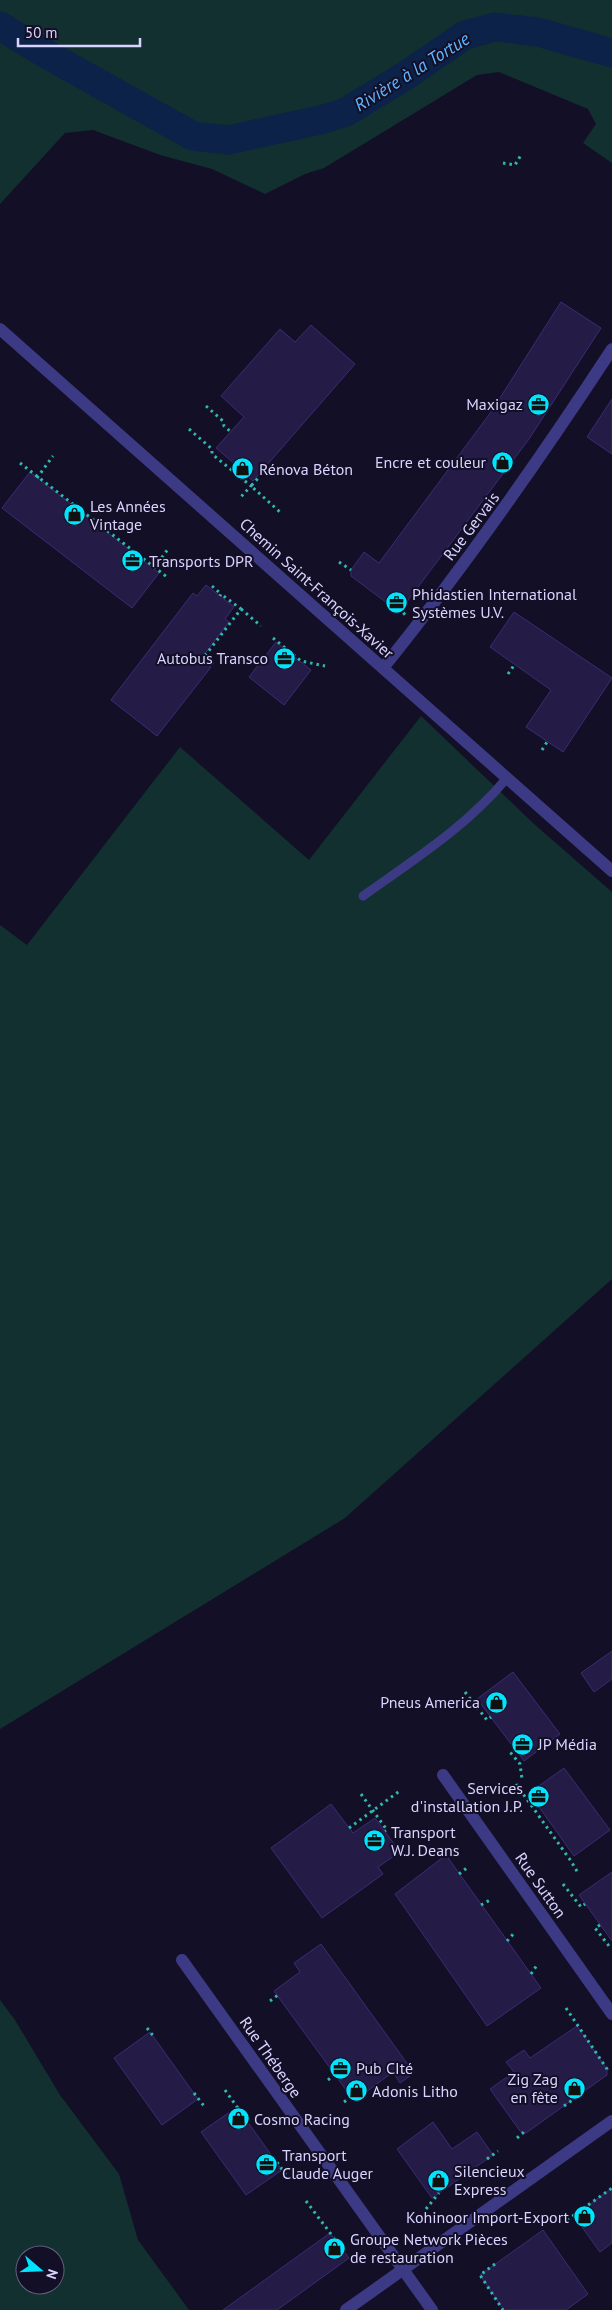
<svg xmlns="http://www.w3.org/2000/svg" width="612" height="2310" font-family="'PT Sans',sans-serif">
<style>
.green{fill:#12302f;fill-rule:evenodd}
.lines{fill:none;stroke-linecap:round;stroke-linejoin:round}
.river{stroke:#0c2248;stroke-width:29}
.building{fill:#241b47;stroke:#3b2d73}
.path{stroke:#2fb8b0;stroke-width:3;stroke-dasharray:2.5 4;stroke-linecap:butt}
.service{stroke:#3d3a85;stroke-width:9}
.minor{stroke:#3d3a85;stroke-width:12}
.tertiary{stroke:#3d3a85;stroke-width:12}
.labels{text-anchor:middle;stroke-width:4;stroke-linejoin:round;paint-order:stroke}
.poi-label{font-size:16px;fill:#d9d4ff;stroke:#130f26;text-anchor:start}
.street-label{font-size:16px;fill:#d9d4ff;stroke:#130f26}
.water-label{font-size:18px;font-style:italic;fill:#62b6ff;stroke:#130f26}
</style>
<rect width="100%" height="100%" fill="#130f26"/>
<!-- green -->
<g class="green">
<polygon points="0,0 612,0 612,163 583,143 596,124 588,109 499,72 477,75 324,168 305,174 265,194 212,169 160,155 93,130 65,133 0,204"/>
<polygon points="421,716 533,823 612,892 612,1279 345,1518 0,1729 0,925 27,945 180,747 309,860"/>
<path d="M 0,2000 L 15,2020 L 60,2095 L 119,2174 L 138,2240 L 189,2310 L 0,2310 ZM 25,2255 L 55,2255 L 55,2285 L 25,2285 Z"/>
</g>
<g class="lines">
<!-- river -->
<polyline class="river" points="0,26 48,55 193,136 228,140 324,119 346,112 405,76 465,35 495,27 538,32 612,53"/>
</g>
<!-- building -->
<g class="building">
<polygon points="561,302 601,328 529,439 403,607 395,609 351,576 351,570 364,552 379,563 491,412"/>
<polygon points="311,325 355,364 253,481 246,475 241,478 236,465 216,448 244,417 221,396 280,329 295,342"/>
<polygon points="612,399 612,454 587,437"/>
<polygon points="30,472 159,573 132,608 2,508"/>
<polygon points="206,585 234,607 225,619 229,622 201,659 211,667 157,736 111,700 193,593 197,596"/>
<polygon points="514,612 612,678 563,752 526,727 551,690 490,647"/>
<polygon points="276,642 311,670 284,705 249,677"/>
<polygon points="612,1651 612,1679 594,1692 581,1673"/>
<polygon points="513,1672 560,1734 524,1761 477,1699"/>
<polygon points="564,1768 610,1830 574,1856 529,1793"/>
<polygon points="331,1804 353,1833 375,1818 400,1852 378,1867 383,1874 322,1918 271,1848"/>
<polygon points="446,1855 541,1988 487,2026 395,1894"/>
<polygon points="612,1872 612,1941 579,1895"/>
<polygon points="321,1944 414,2073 400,2083 393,2072 354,2101 274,1991 300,1972 294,1963"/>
<polygon points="577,2026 607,2069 607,2075 526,2133 520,2131 490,2089 514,2072 506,2062 524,2050 530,2058"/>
<polygon points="150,2032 198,2099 162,2125 114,2058"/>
<polygon points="237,2107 282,2170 246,2195 201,2132"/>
<polygon points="433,2122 452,2149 477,2132 493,2155 432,2198 397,2149"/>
<polygon points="612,2188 612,2243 600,2252 574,2216"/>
<polygon points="543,2230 588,2294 566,2310 504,2310 480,2275"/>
<polygon points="330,2233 349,2258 277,2310 223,2310"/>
</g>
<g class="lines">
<!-- path -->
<g class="path">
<polyline points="503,163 515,165 521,155"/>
<polyline points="206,406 223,421 224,426 231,432"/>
<polyline points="189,429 212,449 212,454 251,486 239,499"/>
<polyline points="20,463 167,577"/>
<polyline points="262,474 251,486 280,512"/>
<polyline points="37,478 53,456"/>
<polyline points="464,526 471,532"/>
<polyline points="339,562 351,570"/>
<polyline points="154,568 168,549"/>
<polyline points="212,586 221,594"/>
<polyline points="399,608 407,617"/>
<polyline points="241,609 261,626"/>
<polyline points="273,638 301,661 325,666"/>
<polyline points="213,664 204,657 241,609 221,594 220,596"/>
<polyline points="508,674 515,664"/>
<polyline points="542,750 547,742"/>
<polyline points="465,1692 487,1720 491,1717"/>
<polyline points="515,1749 510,1752 520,1764 522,1779"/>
<polyline points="516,1784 571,1861 578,1873"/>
<polyline points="361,1794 387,1830 385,1831"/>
<polyline points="349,1828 401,1790"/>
<polyline points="459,1874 468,1867"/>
<polyline points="563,1884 581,1907 585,1904"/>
<polyline points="481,1905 490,1900"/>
<polyline points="600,1925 595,1928 609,1946"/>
<polyline points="507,1941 515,1932"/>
<polyline points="531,1974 537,1965"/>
<polyline points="270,2001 278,1995"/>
<polyline points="566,2008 607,2069 607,2072"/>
<polyline points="147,2028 155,2038"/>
<polyline points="328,2080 335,2074"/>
<polyline points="225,2090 242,2114"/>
<polyline points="194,2093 204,2106"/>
<polyline points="344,2102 351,2097"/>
<polyline points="564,2106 581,2094"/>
<polyline points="517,2138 524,2132"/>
<polyline points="487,2159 498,2151"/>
<polyline points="277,2162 286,2175"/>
<polyline points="306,2201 340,2246"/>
<polyline points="426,2209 439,2193"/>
<polyline points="567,2220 612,2188"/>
<polyline points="495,2264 480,2275 503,2310"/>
</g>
<!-- service -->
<path class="service" d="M 363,896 C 415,859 466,827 507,778"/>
<!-- minor -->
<g class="minor">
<path d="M 383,668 C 465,566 540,459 612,349"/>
<polyline points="443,1775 612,2014"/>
<polyline points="182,1960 432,2310"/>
<polyline points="346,2310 612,2121"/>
</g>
<!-- tertiary -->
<polyline class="tertiary" points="0,329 612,871"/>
</g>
<!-- icons -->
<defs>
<symbol id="office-disc" viewBox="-11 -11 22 22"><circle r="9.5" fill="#00e5ff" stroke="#130f26"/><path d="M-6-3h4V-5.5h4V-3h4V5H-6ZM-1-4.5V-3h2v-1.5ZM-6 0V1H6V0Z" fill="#111"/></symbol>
<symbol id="shop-disc" viewBox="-11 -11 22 22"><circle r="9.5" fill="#00e5ff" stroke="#130f26"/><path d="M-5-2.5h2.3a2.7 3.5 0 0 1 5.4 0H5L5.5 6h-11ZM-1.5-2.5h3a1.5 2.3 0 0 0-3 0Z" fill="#111"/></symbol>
</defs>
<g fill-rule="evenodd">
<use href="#office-disc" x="526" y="392" width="25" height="25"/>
<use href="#shop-disc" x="490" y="450" width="25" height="25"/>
<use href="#shop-disc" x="230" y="456" width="25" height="25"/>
<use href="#shop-disc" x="62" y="502" width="25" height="25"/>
<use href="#office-disc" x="120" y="548" width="25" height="25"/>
<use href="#office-disc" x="384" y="590" width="25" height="25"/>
<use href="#office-disc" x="272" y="646" width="25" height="25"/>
<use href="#shop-disc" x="484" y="1690" width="25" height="25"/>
<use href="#office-disc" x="510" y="1732" width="25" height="25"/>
<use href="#office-disc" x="526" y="1784" width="25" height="25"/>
<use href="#office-disc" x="362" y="1828" width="25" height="25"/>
<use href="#office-disc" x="328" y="2056" width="25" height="25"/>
<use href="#shop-disc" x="562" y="2076" width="25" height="25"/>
<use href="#shop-disc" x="344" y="2078" width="25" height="25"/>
<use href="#shop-disc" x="226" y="2106" width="25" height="25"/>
<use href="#office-disc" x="254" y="2152" width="25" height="25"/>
<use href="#shop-disc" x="426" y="2168" width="25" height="25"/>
<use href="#shop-disc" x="572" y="2204" width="25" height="25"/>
<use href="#shop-disc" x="322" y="2236" width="25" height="25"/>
</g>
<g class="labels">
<!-- poi labels -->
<g class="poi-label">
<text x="523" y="410" text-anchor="end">Maxigaz</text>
<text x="486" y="468" text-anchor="end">Encre et couleur</text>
<text x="259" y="475">Rénova Béton</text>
<text x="90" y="512">Les Années<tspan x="90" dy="18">Vintage</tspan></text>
<text x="149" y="567">Transports DPR</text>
<text x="412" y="600">Phidastien International<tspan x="412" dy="18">Systèmes U.V.</tspan></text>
<text x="268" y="664" text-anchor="end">Autobus Transco</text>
<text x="480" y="1708" text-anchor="end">Pneus America</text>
<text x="538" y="1750">JP Média</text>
<text x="523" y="1794" text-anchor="end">Services<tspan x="523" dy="18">d'installation J.P.</tspan></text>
<text x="391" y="1838">Transport<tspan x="391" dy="18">W.J. Deans</tspan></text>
<text x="356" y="2074">Pub CIté</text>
<text x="558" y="2085" text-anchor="end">Zig Zag<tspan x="558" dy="18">en fête</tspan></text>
<text x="372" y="2097">Adonis Litho</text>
<text x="254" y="2125">Cosmo Racing</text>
<text x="282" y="2161">Transport<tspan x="282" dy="18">Claude Auger</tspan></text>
<text x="454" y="2177">Silencieux<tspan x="454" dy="18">Express</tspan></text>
<text x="569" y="2223" text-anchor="end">Kohinoor Import-Export</text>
<text x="350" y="2245">Groupe Network Pièces<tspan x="350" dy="18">de restauration</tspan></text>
</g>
<!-- street labels -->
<g class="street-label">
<text transform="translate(471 526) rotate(-53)" y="6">Rue Gervais</text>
<text transform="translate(317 588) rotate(42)" y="6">Chemin Saint-François-Xavier</text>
<text transform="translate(541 1885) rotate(55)" y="6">Rue Sutton</text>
<text transform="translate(271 2057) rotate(55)" y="6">Rue Théberge</text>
</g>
<!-- water labels -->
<g class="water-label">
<text transform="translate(412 72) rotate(-32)" y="6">Rivière à la Tortue</text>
</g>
</g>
<!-- north arrow -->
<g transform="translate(40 2270) rotate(109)"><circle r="24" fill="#130f26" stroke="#625e7d"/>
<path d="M0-4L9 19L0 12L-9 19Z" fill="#00e5ff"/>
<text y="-8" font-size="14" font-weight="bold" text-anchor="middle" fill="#d9d4ff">N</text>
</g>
<!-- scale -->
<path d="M18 38v8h122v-8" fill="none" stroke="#d9d4ff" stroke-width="2.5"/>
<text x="25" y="38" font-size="15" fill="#d9d4ff" stroke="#130f26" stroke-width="4" paint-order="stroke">50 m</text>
</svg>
